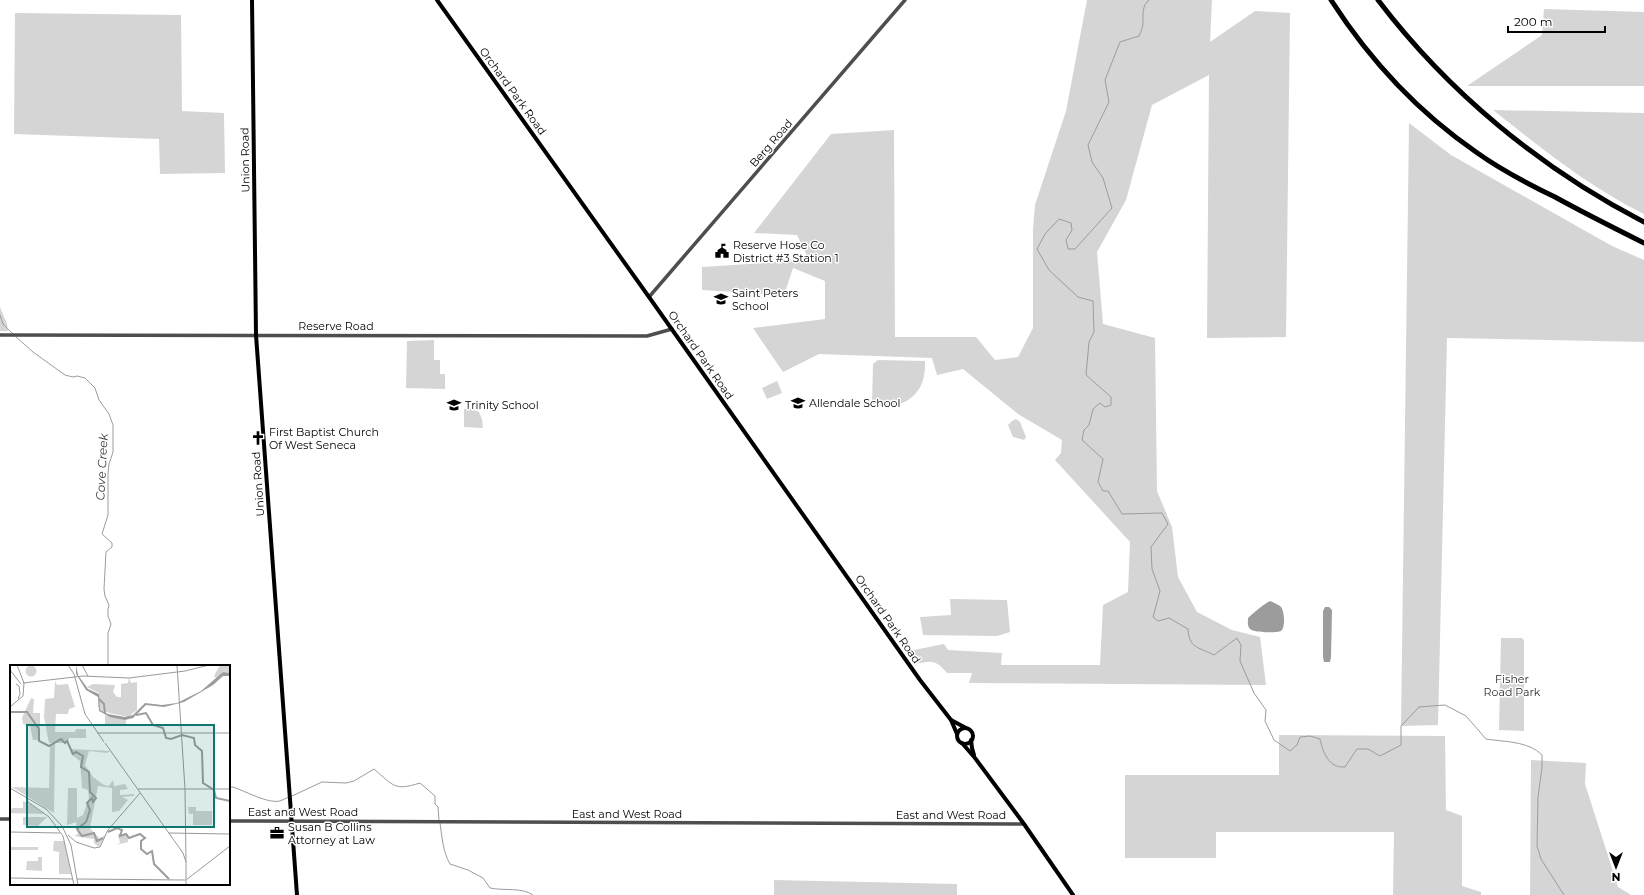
<svg xmlns="http://www.w3.org/2000/svg" width="1644" height="895" font-family="Montserrat,sans-serif">
<style>
.green{fill:#d5d5d5}
.water{fill:#9c9c9c}
.lines{fill:none;stroke-linecap:round;stroke-linejoin:round}
.stream{stroke:#9c9c9c;stroke-width:1}
.minor{stroke:#4e4e4e;stroke-width:3.5}
.major{stroke:#000;stroke-width:4}
.highway{stroke:#000;stroke-width:5}
.labels{text-anchor:middle;stroke-width:3;stroke-linejoin:round;paint-order:stroke}
.street-label{font-size:11px;fill:#000;stroke:#fff}
.poi-label{font-size:11px;fill:#000;stroke:#fff;text-anchor:start}
.park-label{font-size:11px;fill:#2c2c2c;stroke:#fff}
.water-label{font-size:12px;font-style:italic;fill:#3d3d3d;stroke:#fff}
.inset-river{fill:none;stroke:#9c9c9c;stroke-width:2}
.inset-road{fill:none;stroke:#999;stroke-width:1}
.view{fill:#0f766e;fill-opacity:0.15;stroke:#0f766e;stroke-width:2}
.inset-edge{fill:none;stroke:#000;stroke-width:2}
</style>
<rect width="100%" height="100%" fill="#fff"/>
<!-- green -->
<g class="green">
<path d="M 1087,0 L 1212,0 L 1210,42 L 1255,11 L 1290,13 L 1286,337 L 1207,338 L 1209,75 L 1152,105 L 1126,200 L 1097,252 L 1103,324 L 1155,338 L 1157,491 L 1172,527 L 1178,577 L 1197,612 L 1232,630 L 1260,637 L 1266,685 L 969,683 L 972,673 L 947,673 C 935,659 931,661 915,664 L 914,650 L 944,644 L 948,650 L 1002,653 L 1001,665 L 1100,665 L 1103,605 L 1128,592 L 1130,542 L 1055,460 L 1061,453 L 1062,440 L 1018,414 L 963,369 L 937,375 L 932,358 L 819,354 L 783,372 L 753,328 L 825,319 L 825,281 L 793,268 L 784,295 L 702,290 L 702,267 L 809,260 L 797,235 L 754,233 L 831,134 L 894,130 L 895,337 L 976,337 L 995,360 L 1018,357 L 1033,328 L 1033,229 L 1035,205 L 1066,111 Z"/>
<polygon points="1544,9 1644,12 1644,86 1467,86 1542,35"/>
<polygon points="15,13 181,15 182,111 224,113 225,173 160,174 159,139 14,134"/>
<path d="M 1493,110 L 1644,113 L 1644,214 C 1589,187 1541,148 1493,110 Z"/>
<polygon points="1409,123 1451,155 1612,246 1644,260 1644,342 1447,338 1438,725 1401,726"/>
<polygon points="0,307 7,324 8,331 0,331"/>
<polygon points="434,340 434,360 440,360 440,374 445,374 445,389 406,388 407,341"/>
<path d="M 878,360 L 925,361 C 926,385 916,402 891,406 C 885,407 878,405 872,404 L 873,364 Z"/>
<polygon points="777,381 782,393 767,399 762,388"/>
<polygon points="464,409 471,409 479,412 482,419 483,428 464,427"/>
<polygon points="1016,419 1020,422 1026,437 1024,440 1013,437 1008,425 1012,421"/>
<polygon points="950,599 1007,600 1010,632 997,636 923,635 920,617 951,615"/>
<polygon points="1501,638 1522,638 1524,640 1524,731 1499,730"/>
<polygon points="1279,735 1445,736 1446,810 1462,816 1462,886 1481,892 1481,895 1393,895 1394,832 1216,832 1216,858 1125,858 1125,775 1279,775"/>
<polygon points="1531,760 1586,763 1585,784 1618,887 1631,895 1530,895"/>
<polygon points="774,880 957,884 957,895 774,895"/>
</g>
<!-- water -->
<g class="water">
<path d="M 1270,601 C 1274,603 1278,604 1281,607 C 1284,610 1286,627 1281,631 C 1277,633 1254,633 1250,629 C 1247,626 1248,622 1248,618 C 1252,614 1265,603 1270,601 Z"/>
<polygon points="1325,607 1329,607 1332,610 1331,657 1330,662 1324,662 1323,657 1323,611"/>
</g>
<g class="lines">
<!-- stream -->
<g class="stream">
<path d="M 1149,0 C 1142,5 1143,15 1143,22 C 1143,27 1141,32 1139,36 L 1120,42 L 1105,80 L 1109,102 L 1088,145 L 1092,162 L 1103,178 L 1112,208 L 1075,249 L 1068,249 L 1066,240 L 1072,230 L 1071,223 L 1059,219 L 1045,234 L 1037,249 L 1049,270 L 1078,297 L 1093,301 L 1094,332 L 1089,342 L 1086,375 L 1111,397 L 1111,405 L 1105,407 L 1100,403 L 1093,409 L 1089,425 L 1084,430 L 1082,440 L 1103,459 L 1098,482 L 1103,491 L 1108,491 L 1122,514 L 1162,513 L 1168,524 L 1151,547 L 1152,569 L 1160,591 L 1153,617 L 1158,621 L 1169,618 L 1188,629 C 1189,648 1198,647 1214,655 L 1237,638 L 1241,645 L 1240,661 L 1254,693 L 1266,710 L 1265,721 L 1274,740 L 1290,751 L 1297,745 L 1300,737 L 1310,736 L 1320,739 C 1323,752 1328,768 1345,767 L 1357,749 L 1368,749 L 1380,756 L 1401,745 L 1401,726 L 1419,707 L 1445,705 L 1466,716 L 1486,739 C 1505,742 1528,741 1542,755 L 1542,768 L 1538,797 L 1537,846 L 1541,859 L 1564,895"/>
<polyline points="0,315 3,324 13,334"/>
<polyline points="15,336 33,352 65,375 73,377 77,376 85,378 95,388 99,400 109,414 113,425 113,452 109,464 108,473 108,515 102,534 112,543 112,547 106,552 104,589 105,596 109,605 108,609 108,616 111,624 108,633 108,666"/>
<path d="M 229,787 L 233,787 C 245,791 268,804 280,801 C 283,800 286,798 289,797"/>
<path d="M 292,796 L 322,782 L 346,783 L 354,781 L 374,769 C 394,786 394,791 420,783 L 435,796 L 435,804 L 438,807 L 439,820"/>
<path d="M 440,823 C 442,837 443,852 450,864 L 468,870 L 483,878 L 490,888 C 504,891 522,887 533,895"/>
</g>
<!-- minor -->
<g class="minor">
<polyline points="649,297 905,0"/>
<polyline points="0,335 647,336 672,329"/>
<polyline points="0,819 11,819"/>
<polyline points="229,821 1024,824"/>
</g>
<!-- major -->
<g class="major">
<polyline points="252,0 256,335 297,895"/>
<polyline points="437,0 649,297 920,680 951,720 957,734"/>
<polyline points="951,720 966,728"/>
<circle cx="965" cy="736" r="8"/>
<polyline points="971,740 972,748 974,755"/>
<polyline points="962,743 975,758 1024,824 1073,895"/>
</g>
<!-- highway -->
<g class="highway">
<path d="M 1331,0 C 1369,59 1418,112 1476,152 C 1501,170 1528,184 1555,197 C 1584,213 1614,228 1644,243"/>
<path d="M 1378,0 C 1448,92 1541,169 1644,222"/>
</g>
</g>
<!-- icons -->
<defs>
<symbol id="civic-bare" viewBox="-9 -9 18 18"><path d="M-.6-6.5H3V-4.5H.6V-3L4-1V1h2V6H-6V1h2V-1L-.6-3ZM-1.2 2.5V6h2.4V2.5Z" fill="#000" stroke="#fff" stroke-width="2.5" paint-order="stroke"/></symbol>
<symbol id="school-bare" viewBox="-9 -9 18 18"><path d="M0-5L7-2L0 1L-7-2ZM-4 1L0 2.5L4 1V4Q0 6-4 4Z" fill="#000" stroke="#fff" stroke-width="2.5" paint-order="stroke"/></symbol>
<symbol id="church-bare" viewBox="-9 -9 18 18"><path d="M-1.2-6h2.4v3.5h3.3v2.4h-3.3V6h-2.4V-.1h-3.3v-2.4h3.3Z" fill="#000" stroke="#fff" stroke-width="2.5" paint-order="stroke"/></symbol>
<symbol id="office-bare" viewBox="-9 -9 18 18"><path d="M-6-3h4V-5.5h4V-3h4V5H-6ZM-1-4.5V-3h2v-1.5ZM-6 0V1H6V0Z" fill="#000" stroke="#fff" stroke-width="2.5" paint-order="stroke"/></symbol>
</defs>
<g fill-rule="evenodd">
<use href="#civic-bare" x="712" y="241" width="20" height="20"/>
<use href="#school-bare" x="711" y="289" width="20" height="20"/>
<use href="#school-bare" x="788" y="393" width="20" height="20"/>
<use href="#school-bare" x="444" y="395" width="20" height="20"/>
<use href="#church-bare" x="248" y="428" width="20" height="20"/>
<use href="#office-bare" x="267" y="823" width="20" height="20"/>
</g>
<g class="labels">
<!-- street labels -->
<g class="street-label">
<text transform="translate(513 91) rotate(54)" y="4">Orchard Park Road</text>
<text transform="translate(771 143) rotate(-49)" y="4">Berg Road</text>
<text transform="translate(245 160) rotate(-91)" y="4">Union Road</text>
<text x="336" y="330">Reserve Road</text>
<text transform="translate(701 355) rotate(55)" y="4">Orchard Park Road</text>
<text transform="translate(258 484) rotate(-94)" y="4">Union Road</text>
<text transform="translate(888 619) rotate(55)" y="4">Orchard Park Road</text>
<text x="303" y="816">East and West Road</text>
<text x="627" y="818">East and West Road</text>
<text x="951" y="819">East and West Road</text>
</g>
<!-- poi labels -->
<g class="poi-label">
<text x="733" y="249">Reserve Hose Co<tspan x="733" dy="13">District #3 Station 1</tspan></text>
<text x="732" y="297">Saint Peters<tspan x="732" dy="13">School</tspan></text>
<text x="809" y="407">Allendale School</text>
<text x="465" y="409">Trinity School</text>
<text x="269" y="436">First Baptist Church<tspan x="269" dy="13">Of West Seneca</tspan></text>
<text x="288" y="831">Susan B Collins<tspan x="288" dy="13">Attorney at Law</tspan></text>
</g>
<!-- park labels -->
<g class="park-label">
<text x="1512" y="683">Fisher<tspan x="1512" dy="13">Road Park</tspan></text>
</g>
<!-- water labels -->
<g class="water-label">
<text transform="translate(102 467) rotate(-87)" y="4">Cove Creek</text>
</g>
</g>
<!-- overview -->
<g transform="translate(10 665)">
<rect width="220" height="220" fill="#fff"/>
<path d="M 210,0 L 220,0 L 220,8 L 213,7 L 206,13 L 204,11 ZM15.5 6a5.5 5.5 0 1 1 11 0a5.5 5.5 0 1 1-11 0ZM 119,13 L 121,18 L 127,17 L 127,45 L 118,52 L 91,46 L 88,41 L 89,28 L 77,22 L 83,19 L 105,20 L 103,27 L 107,32 L 111,32 L 111,19 L 118,18 ZM 45,16 L 47,20 L 58,19 L 65,42 L 59,44 L 58,49 L 46,49 L 45,67 L 65,67 L 66,64 L 76,64 L 76,73 L 59,73 L 58,78 L 39,78 L 34,52 L 35,34 L 44,33 ZM 21,33 L 24,34 L 23,48 L 30,48 L 30,75 L 23,75 L 20,61 L 13,59 L 12,53 ZM 95,50 L 116,55 L 116,61 L 95,61 ZM 40,79 L 45,79 L 44,148 L 2,122 L 39,123 ZM 60,84 L 100,86 L 97,88 L 79,86 L 75,100 L 83,112 L 94,120 L 99,121 L 103,115 L 104,121 L 115,119 L 118,124 L 110,125 L 110,130 L 124,129 L 124,131 L 112,132 L 118,135 L 109,146 L 102,147 L 102,123 L 88,121 L 80,163 L 90,174 L 96,169 L 89,182 L 84,178 L 84,174 L 64,171 L 68,169 L 66,157 L 57,160 L 58,123 L 67,123 L 67,153 L 73,150 L 79,133 L 78,125 L 72,123 L 70,96 L 61,89 ZM 13,136 L 20,139 L 34,149 L 0,148 L 2,143 L 13,143 ZM 178,142 L 186,142 L 186,146 L 202,146 L 202,160 L 183,160 L 183,149 L 179,149 ZM 13,152 L 37,152 L 28,161 L 13,160 ZM 108,169 L 118,169 L 118,177 L 106,180 L 110,178 ZM 44,176 L 54,176 L 61,209 L 49,209 L 49,187 L 43,186 ZM 0,182 L 28,182 L 28,185 L 0,185 ZM 28,192 L 32,192 L 32,206 L 16,205 L 17,196 L 28,196 Z" fill="#d5d5d5"/>
<path d="M 66,0 L 68,10 L 78,24 L 89,29 L 90,45 L 98,49 L 115,52 L 123,50 L 135,38 L 152,40 L 167,38 L 191,26 L 213,7 L 220,8 L 220,11 L 213,11 L 203,20 L 174,37 L 154,42 L 136,40 L 123,53 L 115,55 L 100,52 L 89,46 L 88,32 L 76,25 L 66,9 Z" fill="#9c9c9c"/>
<path class="inset-river" d="M 89,34 L 94,39 L 95,49M 1,47 L 17,47 L 29,64 L 29,76 L 39,81 L 51,74 L 55,78 L 57,76 L 63,89 L 66,87 L 73,91 L 71,102 L 79,107 L 80,127 L 86,133 L 83,137 L 82,133 L 77,138 L 80,145 L 76,157 L 67,164 L 72,171 L 84,168 L 87,176 L 93,173M 126,50 L 136,48 L 143,60 L 153,63 L 156,73 L 161,74 L 172,70 L 184,73 L 185,80 L 192,86 L 193,118 L 204,125 L 206,133 L 220,136M 98,167 L 107,163 L 112,165 L 110,171 L 116,169 L 119,173 L 130,169 L 135,173 L 131,176 L 131,184 L 137,189 L 142,186 L 144,199 L 159,214"/>
<path class="inset-road" d="M 7,0 L 14,18M 58,0 L 64,9 L 75,49 L 94,77M 72,0 L 78,11M 167,0 L 175,124 L 176,197M 0,5 L 11,19M 0,11 L 0,61M 13,18 L 73,11 L 119,13 L 175,6 L 199,0M 6,19 L 9,21 L 10,29 L 8,34M 1,41 L 13,31 L 14,18M 87,68 L 220,68M 95,78 L 173,188 L 176,197 L 176,220M 0,123 L 36,144 L 52,161 L 61,180 L 68,220M 128,124 L 220,124M 18,137 L 39,152 L 53,171 L 64,220M 0,167 L 50,168M 159,168 L 220,169M 58,170 L 66,177 L 84,183 L 90,182 L 98,165 L 130,128M 0,213 L 63,214M 67,214 L 175,215M 176,215 L 220,181"/>
<path class="view" d="M 17,60 L 204,60 L 204,162 L 17,162 Z"/>
<rect width="220" height="220" class="inset-edge"/>
</g>
<!-- north arrow -->
<g transform="translate(1616 867) rotate(180)" stroke="#ffffff" stroke-width="3" paint-order="stroke">
<path d="M0-3L7 15L0 10L-7 15Z" fill="#000000"/>
<text y="-6" font-size="11" font-weight="bold" text-anchor="middle" fill="#000000">N</text>
</g>
<!-- scale -->
<path d="M1508 26v6h97v-6" fill="none" stroke="#000000" stroke-width="2"/>
<text x="1514" y="26" font-size="12" fill="#000000" stroke="#ffffff" stroke-width="3" paint-order="stroke">200 m</text>
</svg>
